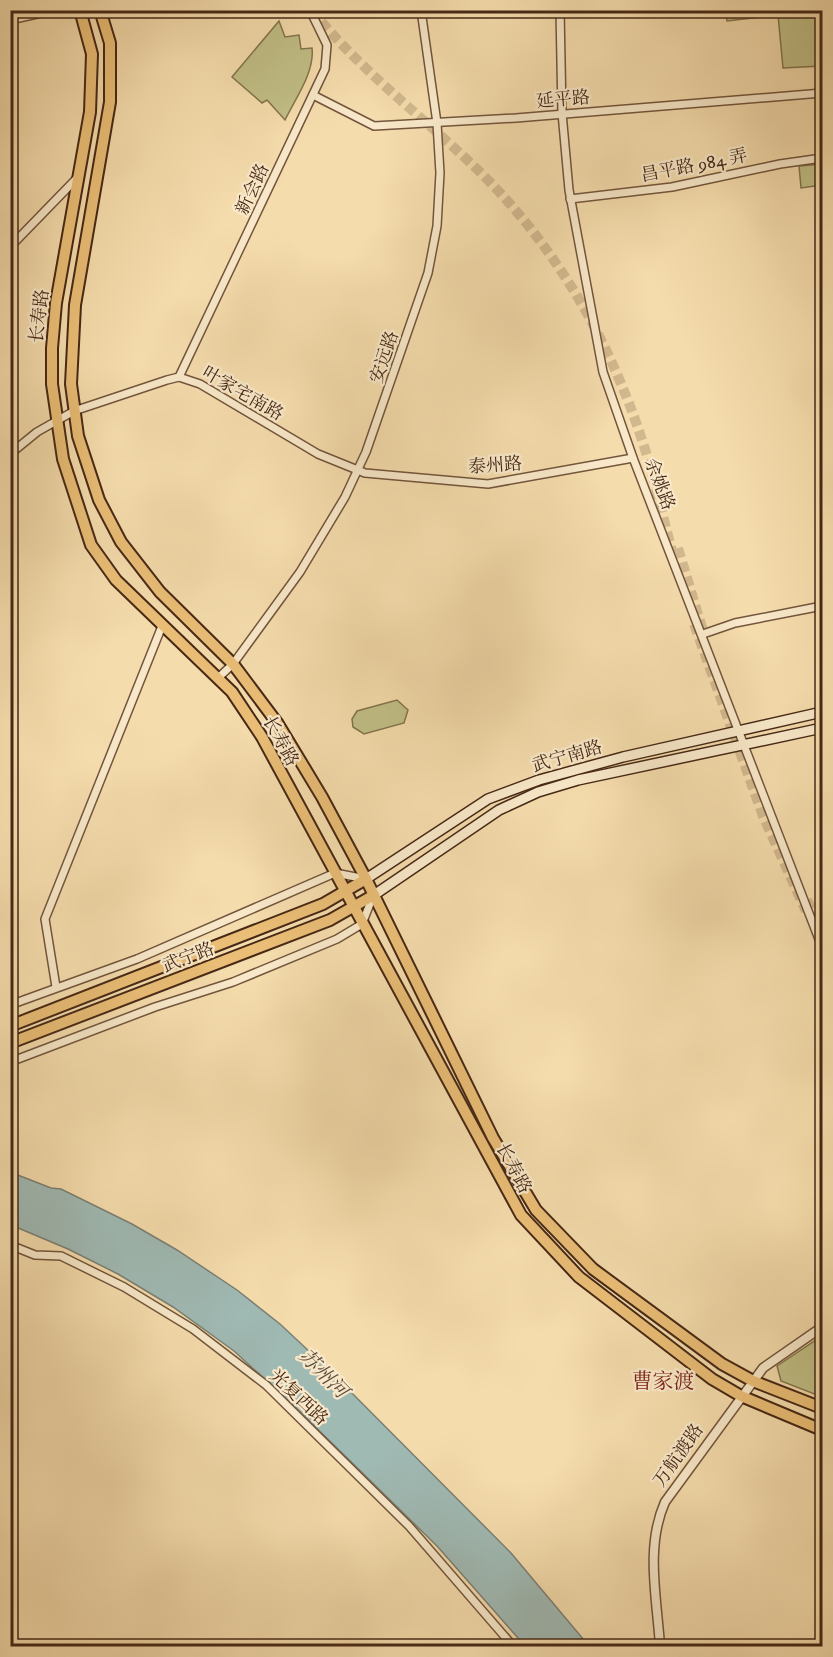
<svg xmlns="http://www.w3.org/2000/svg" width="833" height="1657" font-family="'IM FELL DW Pica','Noto Serif SC',serif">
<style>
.park{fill:#c1bf86;stroke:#84744e;stroke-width:1.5}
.water{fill:#9fb9b3;stroke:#7b7f74;stroke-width:1.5}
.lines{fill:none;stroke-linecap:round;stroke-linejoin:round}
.trunk-tunnel{stroke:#d2b88e;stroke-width:10;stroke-dasharray:10 5;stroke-linecap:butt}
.minor-casing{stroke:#72553c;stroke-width:10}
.tertiary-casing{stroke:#72553c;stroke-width:11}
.secondary-casing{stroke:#462816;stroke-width:12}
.primary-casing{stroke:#462816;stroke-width:14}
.minor{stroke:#f8e8c9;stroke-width:7}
.tertiary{stroke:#f8e8c9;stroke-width:8}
.secondary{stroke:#f8e8c9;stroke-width:9}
.primary{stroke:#eabe76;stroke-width:10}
.labels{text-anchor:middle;stroke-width:4.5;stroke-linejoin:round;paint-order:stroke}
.street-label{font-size:18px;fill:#462816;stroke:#f8e8c9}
.water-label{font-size:20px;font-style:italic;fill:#5c4c3d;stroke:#f8e8c9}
.quarter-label{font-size:21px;fill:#7a1f14;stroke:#f8e8c9}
</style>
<rect width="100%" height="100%" fill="#f5dcac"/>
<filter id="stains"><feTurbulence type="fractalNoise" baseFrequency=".00333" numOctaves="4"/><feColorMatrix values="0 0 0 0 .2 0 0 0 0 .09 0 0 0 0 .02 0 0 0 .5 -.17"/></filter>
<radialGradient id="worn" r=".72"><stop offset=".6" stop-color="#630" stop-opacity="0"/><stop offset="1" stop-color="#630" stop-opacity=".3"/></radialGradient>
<!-- park -->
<g class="park">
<polygon points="725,11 822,11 822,66 783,68 778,15 727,21"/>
<path d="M 279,21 L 285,37 L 299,35 L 301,49 L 312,48 C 315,72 295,99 285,120 L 267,100 L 262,103 L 232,77 Z"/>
<polygon points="822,164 822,185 801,188 799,166"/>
<polygon points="397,700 408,710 404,723 364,734 353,727 352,719 357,711"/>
<polygon points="822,1336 822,1397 781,1381 777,1366"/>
</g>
<!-- water -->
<polygon class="water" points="10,1172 51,1188 61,1189 132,1224 177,1250 237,1290 280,1324 327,1368 511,1553 589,1646 525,1646 437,1546 294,1406 234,1351 173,1307 118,1274 68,1249 11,1225"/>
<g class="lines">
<!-- trunk-tunnel -->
<g class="trunk-tunnel">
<path d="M 312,10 C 362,73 425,118 482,174 C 557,249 609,339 642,440 C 655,478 663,519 674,558"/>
<polyline points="678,548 703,631"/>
<polyline points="694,624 763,816 806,911"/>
<polyline points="807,900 822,929"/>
</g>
<defs>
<g id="minor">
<polyline points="560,10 562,113 569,190 603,372 633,458 822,947"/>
<polyline points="10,20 55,10"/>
<polyline points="313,95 374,126 516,118 822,93"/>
<polyline points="570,199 672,187 780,164 822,158"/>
<polyline points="10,247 79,176"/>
<polyline points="179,377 325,69 327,45 310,10"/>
<polyline points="10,454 37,432 74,411 167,380 179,377 200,384 318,454 365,473 488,484 633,458"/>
<polyline points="703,634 735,623 822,606"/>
<polyline points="218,678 233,664 300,572 345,497 366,452 428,273 437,226 440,173 437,123 421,10"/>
<polyline points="56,987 45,919 162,626"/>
<polyline points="10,1005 137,959 335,873 366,879"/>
<polyline points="10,1062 155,1007 233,982 337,939 362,924 373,896"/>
<polyline points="10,1245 35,1255 61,1256 124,1287 193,1329 266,1385 409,1526 513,1646"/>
</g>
<g id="tertiary">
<polyline points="80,11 121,10"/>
<path d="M 660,1646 C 657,1598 645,1547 665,1502 L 763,1368 L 822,1327"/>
</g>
<g id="secondary">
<polyline points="366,879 488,799 539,780 623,757 822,712"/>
<polyline points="374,895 499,810 538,792 578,780 822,728"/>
</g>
<g id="primary">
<polyline points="80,10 92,54 90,112 56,303 52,348 52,384 63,459 91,545 116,580 232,692 262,737 521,1215 579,1277 712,1379 741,1396 822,1430"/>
<polyline points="100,10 110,43 110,102 75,305 71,384 78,436 99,500 121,542 160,592 233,664 278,724 322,797 366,879 493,1138 536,1210 593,1269 722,1364 753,1381 822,1408"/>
<polyline points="10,1026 323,904 366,879"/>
<polyline points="10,1043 330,920 374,895"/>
</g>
</defs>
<!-- minor casing -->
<use href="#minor" class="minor-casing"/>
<!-- tertiary casing -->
<use href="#tertiary" class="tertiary-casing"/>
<!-- secondary casing -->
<use href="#secondary" class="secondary-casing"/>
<!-- primary casing -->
<use href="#primary" class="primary-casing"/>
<!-- minor -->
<use href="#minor" class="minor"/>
<!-- tertiary -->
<use href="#tertiary" class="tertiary"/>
<!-- secondary -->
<use href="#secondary" class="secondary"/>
<!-- primary -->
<use href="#primary" class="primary"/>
</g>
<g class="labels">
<!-- street labels -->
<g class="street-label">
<text transform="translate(563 99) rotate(-5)" y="6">延平路</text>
<text transform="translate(694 165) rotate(-11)" y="6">昌平路 984 弄</text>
<text transform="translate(252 189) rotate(-65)" y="6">新会路</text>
<text transform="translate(39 316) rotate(-83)" y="6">长寿路</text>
<text transform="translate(384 357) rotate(-71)" y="6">安远路</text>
<text transform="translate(243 393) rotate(30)" y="6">叶家宅南路</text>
<text transform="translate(495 465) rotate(-4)" y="6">泰州路</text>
<text transform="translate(660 484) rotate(69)" y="6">余姚路</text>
<text transform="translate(281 741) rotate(61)" y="6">长寿路</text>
<text transform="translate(567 756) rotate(-16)" y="6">武宁南路</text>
<text transform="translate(188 957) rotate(-21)" y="6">武宁路</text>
<text transform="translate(514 1168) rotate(62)" y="6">长寿路</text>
<text transform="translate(299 1397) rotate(43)" y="6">光复西路</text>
<text transform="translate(678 1455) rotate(-55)" y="6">万航渡路</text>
</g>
<!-- water labels -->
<g class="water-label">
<text transform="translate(324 1373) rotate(45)" y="7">苏州河</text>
</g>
<!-- quarter labels -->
<g class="quarter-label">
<text x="663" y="1388">曹家渡</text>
</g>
</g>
<!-- margin -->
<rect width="833" height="1657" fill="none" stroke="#f5dcac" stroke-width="36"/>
<rect x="12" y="12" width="809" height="1633" fill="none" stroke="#462816" stroke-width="3"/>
<rect x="18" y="18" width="797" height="1621" fill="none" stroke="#462816" stroke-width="1.5"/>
<rect width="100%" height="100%" filter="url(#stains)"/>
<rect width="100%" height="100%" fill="url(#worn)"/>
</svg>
